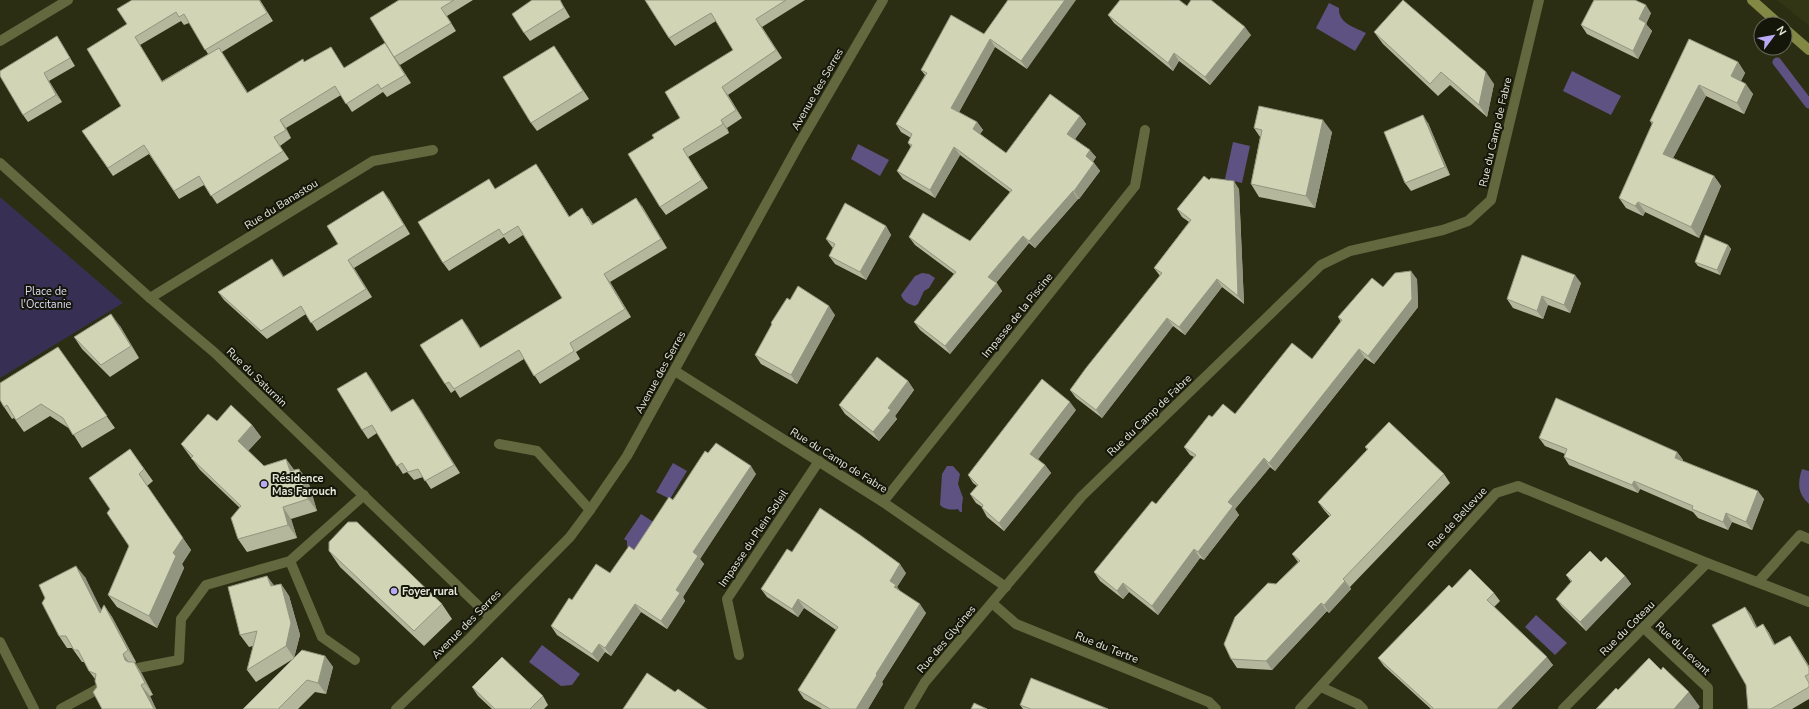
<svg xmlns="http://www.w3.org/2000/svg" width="1809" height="709" font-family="'Nunito Sans',sans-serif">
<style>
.built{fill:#333614}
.green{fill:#383054}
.water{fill:#5d5282}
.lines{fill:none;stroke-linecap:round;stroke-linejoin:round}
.stream{stroke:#5d5282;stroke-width:9}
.minor{stroke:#64683e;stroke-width:10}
.tertiary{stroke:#64683e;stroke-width:10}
.secondary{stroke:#838944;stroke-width:10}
.wall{fill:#b4b79c;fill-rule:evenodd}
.shaded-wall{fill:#92957f}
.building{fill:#d1d5b5;stroke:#92957f}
.poi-dot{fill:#baaaf6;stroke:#14160a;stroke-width:1.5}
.labels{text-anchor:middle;stroke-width:4;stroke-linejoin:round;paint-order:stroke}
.street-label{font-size:11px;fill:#e5e7d7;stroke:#14160a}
.park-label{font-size:11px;fill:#ded9f8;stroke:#14160a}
.poi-label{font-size:11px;font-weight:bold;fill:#e5e7d7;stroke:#14160a;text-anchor:start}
</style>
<rect width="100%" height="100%" fill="#2c2e14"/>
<!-- built -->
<polygon class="built" points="1777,0 1809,0 1809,26"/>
<!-- green -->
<polygon class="green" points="0,197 123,303 0,378"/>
<!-- water -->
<g class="water">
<path d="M 1329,3 L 1339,8 C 1338,23 1354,27 1366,33 L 1355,51 L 1316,28 Z"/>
<polygon points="1572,71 1621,96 1611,115 1563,91"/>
<polygon points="1233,142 1250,146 1242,183 1225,179"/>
<polygon points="858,144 889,160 880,176 851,159"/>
<path d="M 922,273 L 929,274 L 935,278 L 929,288 L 924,291 L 918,304 L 915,306 C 908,304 903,301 901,295 L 915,276 Z"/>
<polygon points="673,463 687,471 670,499 656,492"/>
<path d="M 947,466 L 953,466 L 960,474 L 958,484 L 963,498 L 962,505 L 962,512 L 960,512 L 958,509 C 952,510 945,510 940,505 L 942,474 Z"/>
<path d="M 1802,469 L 1809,471 L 1809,504 C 1798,494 1797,484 1802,469 Z"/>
<polygon points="641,514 658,525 634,550 629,549 627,546 627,541 624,539"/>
<polygon points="1536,615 1567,643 1555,655 1525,627"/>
<polygon points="542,645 580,674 572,685 561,686 529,662"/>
</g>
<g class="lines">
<!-- stream -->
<polyline class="stream" points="1777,62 1809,104"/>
<!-- minor -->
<g class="minor">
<polyline points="0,41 68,0"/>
<polyline points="0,163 150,298 215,353 490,617"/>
<polyline points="150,298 373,161 433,150"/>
<polyline points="675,371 883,502 1006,587"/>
<polyline points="499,444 537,451 590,510"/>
<polyline points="883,502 1135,186 1145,130"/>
<polyline points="290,561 322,637 355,660"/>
<polyline points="1758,582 1800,535 1809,539"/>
<polyline points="992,603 1016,624 1209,702 1216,709"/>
<polyline points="1644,628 1708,688 1708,709"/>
<polyline points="0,642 34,709"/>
<polyline points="739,655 727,599 819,461"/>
<polyline points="138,668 179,660 181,619 206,585 290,561 364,495"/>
<polyline points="1321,687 1358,704 1363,709"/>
<polyline points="61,709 98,689"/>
<polyline points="909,709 925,682 1082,496 1321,265 1350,251 1443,230 1468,221 1491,200 1539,0"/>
<polyline points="1300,709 1496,493 1518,486 1707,563 1809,602"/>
<polyline points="1563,709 1707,563"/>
</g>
<!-- tertiary -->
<polyline class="tertiary" points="396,709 467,641 570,537 590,510 627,456 798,146 883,0"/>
<!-- secondary -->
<g class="secondary">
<polyline points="1752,0 1779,24"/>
<polyline points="1785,29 1809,50"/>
</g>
</g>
<!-- wall -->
<g class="wall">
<path d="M 132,0 L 260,0 L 273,21 L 222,52 L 248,93 L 331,47 L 344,68 L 385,43 L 399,0 L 473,0 L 447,16 L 456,31 L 400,65 L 394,57 L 411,83 L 387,97 L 383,92 L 352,112 L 341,95 L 286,128 L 291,138 L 280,146 L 289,159 L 217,204 L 204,185 L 179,199 L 149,154 L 113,176 L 82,131 L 121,106 L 127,24 ZM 181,21 L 184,25 L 189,23 L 208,54 L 162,81 L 140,45 Z"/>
<polygon points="560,0 570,17 530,41 524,33"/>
<polygon points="645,0 805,0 762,27 782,58 728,95 742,118 727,128 729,133 688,157 708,188 666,215 660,207 654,138 680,118 733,50 716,21 675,46 669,38"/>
<polygon points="1008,0 1027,69 995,47 959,112 977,122 983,130 980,134 1006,153 1080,116 1086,124 1075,139 1096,157 1093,162 1094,163 1100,171 1079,199 1078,199 1035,248 1029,243 996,283 1002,291 950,354 920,330 914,322 954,274 915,245 909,237 970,241 1010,192 960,155 935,198 903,179 897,171 911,147 908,143 911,138 901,132 896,124 925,75 921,70 984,34"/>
<polygon points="1187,6 1251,35 1210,85 1179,61 1173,71 1114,23 1108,15"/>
<polygon points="1651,13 1646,24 1652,31 1638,59 1587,34 1581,25"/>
<polygon points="1374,32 1494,84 1487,117 1450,85 1438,96 1383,44"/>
<polygon points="57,36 62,44 75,66 49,81 62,102 28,122 23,115"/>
<polygon points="1689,39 1738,62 1745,73 1741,81 1753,94 1744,114 1706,96 1673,158 1714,176 1721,186 1699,238 1645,212 1643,216 1626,208 1619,198 1652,124 1650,121"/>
<polygon points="554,46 589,99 537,131 531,123"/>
<polygon points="1428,123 1450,175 1411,191 1405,183"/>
<polygon points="1254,128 1332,132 1315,208 1259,197 1251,184 1260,137"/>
<polygon points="542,173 569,216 588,216 593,224 642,206 667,248 610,282 631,317 576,352 580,359 540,384 524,359 460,398 455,390 451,393 445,384 462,319 481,348 562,298 523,235 509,244 504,237 449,271 443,263 496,189"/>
<polygon points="1209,180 1239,189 1244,304 1222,287 1185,335 1173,326 1102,418 1076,398 1070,390 1160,276 1154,268 1189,222 1182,217 1177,209"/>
<polygon points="389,199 410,234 354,268 372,297 317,331 306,314 267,339 224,300 218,292 272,259 283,277 338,244"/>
<polygon points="886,226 891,235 866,280 835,264 829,256 833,248 832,247 826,239"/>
<polygon points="1728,245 1731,249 1720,275 1698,266 1695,262"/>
<polygon points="1417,279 1418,307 1374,364 1365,358 1275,471 1270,467 1235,509 1239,515 1204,560 1200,558 1158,615 1129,592 1123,599 1100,581 1094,572 1156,504 1194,457 1190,455 1184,447 1212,417 1235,414 1312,359 1341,322 1338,317 1383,287"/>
<polygon points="1581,283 1570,313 1548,305 1543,319 1513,308 1507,299"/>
<polygon points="790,300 835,315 797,384 761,364 755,355 772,324 771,323"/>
<polygon points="120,326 139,358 110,377 82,349 74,337"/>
<polygon points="58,347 115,428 82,448 70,429 50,416 24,432 14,418 12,419 4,407"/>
<polygon points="366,372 392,412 413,399 460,473 431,489 423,477 414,480 407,472 403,474 377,433 368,439 362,430"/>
<polygon points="908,381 914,390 895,416 897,419 879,441 845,414 839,405"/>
<polygon points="1076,410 1038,459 1045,465 1051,473 1004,531 987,517 982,508 982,507 976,503 970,494 977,486 973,483 968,475"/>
<polygon points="217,421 252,425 261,437 248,451 264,466 286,459 294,470 308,481 317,511 291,519 297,538 247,552 238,539 240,508 200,470 181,444"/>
<polygon points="1539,438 1677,452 1683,460 1683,461 1764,499 1752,530 1732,522 1728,530 1698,518 1693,512 1640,489 1638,493 1569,465 1564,457 1565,454 1545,446"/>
<polygon points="1365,447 1444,474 1450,483 1350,587 1351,589 1329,613 1327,611 1272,670 1237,668 1231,659 1276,584 1298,562 1292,554 1330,517 1324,510 1318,502 1367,450"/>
<polygon points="130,449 153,481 147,486 191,550 182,564 184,568 157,628 117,607 108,595 129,546"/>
<polygon points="708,453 756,474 700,559 704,564 683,597 685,601 667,629 641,612 611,656 605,652 598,662 557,635 551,626 572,600 610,573 634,550"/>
<polygon points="329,551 442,604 452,619 424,646 340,567"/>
<polygon points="792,552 906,573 897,587 900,591 926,613 882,682 883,684 868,709 822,709 804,699 798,690 836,630 804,608 798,617 767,597 761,589"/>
<polygon points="1601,562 1625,576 1631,584 1586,631 1562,607 1556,599 1571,582 1566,575"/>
<polygon points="267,576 274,586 281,584 289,596 300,635 294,658 325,656 333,667 326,694 315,692 298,709 243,709 293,659 256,682 247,670 253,646 249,647 240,635"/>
<polygon points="85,577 101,611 104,605 112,617 136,662 135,663 142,674 153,695 150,696 156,709 102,709 97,687 95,679 89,671 85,662 82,662 72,648 67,648 59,636"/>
<polygon points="1452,588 1494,593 1500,601 1494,607 1553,665 1511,709 1431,709 1384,666 1378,658"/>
<polygon points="1745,607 1751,615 1757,628 1763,624 1769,633 1775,645 1790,636 1796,645 1809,666 1809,699 1792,709 1748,709"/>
<polygon points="472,687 543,696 548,705 544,709 492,709 478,696"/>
<polygon points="1020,705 1108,709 1023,709"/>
</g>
<!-- shaded-wall -->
<g class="shaded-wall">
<polygon points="1065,0 1076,0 1027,69 1021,61"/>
<polygon points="1646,5 1651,13 1646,24 1652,31 1638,59 1633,51 1639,19"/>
<polygon points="756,19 762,27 782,58 776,50"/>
<polygon points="1245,27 1251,35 1210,85 1205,77"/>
<polygon points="990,39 995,47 957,116 951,108"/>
<polygon points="385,43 391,51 411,83 405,75"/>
<polygon points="219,48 224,56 253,101 247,93"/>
<polygon points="1174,53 1179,61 1173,71 1168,63"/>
<polygon points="1738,62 1745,73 1738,86 1731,76"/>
<polygon points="1486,72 1494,84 1487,117 1479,105"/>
<polygon points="44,73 49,81 62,102 56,95"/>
<polygon points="1746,84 1753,94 1744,114 1737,103"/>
<polygon points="1699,85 1706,96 1670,164 1663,154"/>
<polygon points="722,87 728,95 742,118 736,110"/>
<polygon points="1423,115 1428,123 1450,175 1445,167"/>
<polygon points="1080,116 1086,124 1073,142 1067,134"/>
<polygon points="280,120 286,128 291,138 286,130"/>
<polygon points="721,120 727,128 729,133 723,124"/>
<polygon points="1323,120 1332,132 1315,208 1306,196"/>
<polygon points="977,122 983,130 978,137 973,129"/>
<polygon points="954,147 960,155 935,198 930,190"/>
<polygon points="683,149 688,157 708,188 702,180"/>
<polygon points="1090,150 1096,157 1091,164 1086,156"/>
<polygon points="1094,163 1100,171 1079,199 1074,191"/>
<polygon points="536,164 542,173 574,225 569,217"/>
<polygon points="1714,176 1721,186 1699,238 1691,227"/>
<polygon points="1234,181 1239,189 1244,304 1238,296"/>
<polygon points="383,191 389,199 410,234 404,225"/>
<polygon points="1073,191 1078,199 1035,248 1029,241"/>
<polygon points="636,198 642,206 667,248 661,239"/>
<polygon points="1638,202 1645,212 1643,216 1635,206"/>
<polygon points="886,226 891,235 866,280 860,272"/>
<polygon points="1023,236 1029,243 994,285 988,277"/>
<polygon points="1728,245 1731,249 1720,275 1717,270"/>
<polygon points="272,259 278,267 289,285 283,277"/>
<polygon points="348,260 354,268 372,297 366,289"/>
<polygon points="1411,271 1417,279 1418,307 1374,364 1368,356"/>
<polygon points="604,274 610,282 631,317 625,309"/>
<polygon points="1575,275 1581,283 1570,313 1564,305"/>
<polygon points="1217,279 1222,287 1185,335 1179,327"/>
<polygon points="997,283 1002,291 950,354 945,346"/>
<polygon points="1542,296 1548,305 1543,319 1537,311"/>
<polygon points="829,306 835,315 797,384 791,375"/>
<polygon points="111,314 120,326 139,358 131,346"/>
<polygon points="1167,318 1173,326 1102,418 1096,410"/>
<polygon points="462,319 468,327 486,357 480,348"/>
<polygon points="1359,349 1365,358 1275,471 1269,463"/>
<polygon points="366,372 372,380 397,421 391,412"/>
<polygon points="908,381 914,390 895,416 897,419 879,441 873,432 888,408"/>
<polygon points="413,399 419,407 460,473 454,465"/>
<polygon points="1070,402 1076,410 1036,462 1030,454"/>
<polygon points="252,425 261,437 246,453 238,441"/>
<polygon points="1677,452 1683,460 1681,466 1675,458"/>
<polygon points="1264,458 1270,467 1235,509 1239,515 1204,560 1198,552 1228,502"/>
<polygon points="286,459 295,471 290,471"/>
<polygon points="1045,465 1051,473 1004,531 999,523"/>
<polygon points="751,466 756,474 700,559 704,564 683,597 685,601 667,629 661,621 676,590 693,552"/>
<polygon points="299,469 308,481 317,511 308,499"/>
<polygon points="139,474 191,550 182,564 184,568 157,628 149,616 173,553"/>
<polygon points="1634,481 1640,489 1638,493 1632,485"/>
<polygon points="1758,491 1764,499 1752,530 1746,522"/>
<polygon points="283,507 291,519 297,538 288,525"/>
<polygon points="1726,513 1732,522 1728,530 1723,522"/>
<polygon points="1194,549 1200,558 1158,615 1152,606"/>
<polygon points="900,564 906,573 897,587 902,593 900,596 890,581"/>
<polygon points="76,566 85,577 109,625 100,613"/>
<polygon points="267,576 276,588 271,586"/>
<polygon points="1625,576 1631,584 1586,631 1580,622"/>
<polygon points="1345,581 1351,589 1329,613 1324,605"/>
<polygon points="1123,583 1129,592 1123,599 1117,591"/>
<polygon points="281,584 289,596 300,635 294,658 286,646"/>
<polygon points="798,599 804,608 798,617 792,609"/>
<polygon points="1321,603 1327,611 1272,670 1266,661"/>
<polygon points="635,604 641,612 611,656 605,648"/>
<polygon points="920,604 926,613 882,682 883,684 868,709 856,709 876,674"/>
<polygon points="104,605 112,617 136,662 128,650"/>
<polygon points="1745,607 1751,615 1762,637 1756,628"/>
<polygon points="1763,624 1769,633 1780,654 1774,645"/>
<polygon points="1790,636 1796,645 1809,666 1809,668"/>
<polygon points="599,644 605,652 598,662 592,654"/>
<polygon points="123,654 132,666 125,660"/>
<polygon points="325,656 333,667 326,694 318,683"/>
<polygon points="1547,657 1553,665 1511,709 1497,709"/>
<polygon points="134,662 142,674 153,695 145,683"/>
<polygon points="141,685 150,696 156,709 154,709"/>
<polygon points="1689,692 1700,707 1698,709 1674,709"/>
</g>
<!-- building -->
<g class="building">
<polygon points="132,0 259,0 267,13 205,50 184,14 179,17 176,12 135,37 162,82 219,48 247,93 303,59 304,62 331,47 344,68 385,43 405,75 381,89 378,84 346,104 335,86 280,120 286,130 274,137 283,151 211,196 199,176 174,191 144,145 108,168 82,131 121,106 87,49 127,24 117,9"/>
<polygon points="399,0 454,0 441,8 451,23 394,57 370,18"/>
<polygon points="532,0 560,0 564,8 524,33 512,14"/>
<polygon points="645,0 786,0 756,19 776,50 722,87 736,110 721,120 723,124 683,149 702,180 660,207 628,154 654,138 652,135 680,118 665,92 733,50 711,13 669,38"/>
<polygon points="1008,0 1065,0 1021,61 990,39 951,108 977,122 973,129 1006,153 1050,94 1080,116 1067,134 1090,150 1086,156 1094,163 1074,191 1073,191 1029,241 1023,236 988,277 997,283 945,346 914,322 956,272 909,237 923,213 970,241 1012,190 954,147 930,190 897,171 912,145 908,143 912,134 896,124 927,73 921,70 951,15 984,34"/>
<polygon points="1120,0 1179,0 1187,6 1191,0 1211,0 1245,27 1205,77 1174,53 1168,63 1108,15"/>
<polygon points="1403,0 1486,72 1479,105 1441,72 1430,84 1374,32"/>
<polygon points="1594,0 1635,0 1646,5 1639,19 1646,23 1633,51 1581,25"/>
<polygon points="57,36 70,58 44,73 56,95 23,115 0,76 0,71"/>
<polygon points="1689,39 1738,62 1731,76 1746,84 1737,103 1699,85 1663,154 1714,176 1691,227 1638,202 1635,206 1619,198 1653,122 1650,121"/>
<polygon points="554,46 583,91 531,123 503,77"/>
<polygon points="1259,106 1323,120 1306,196 1251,184 1262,130 1254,128"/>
<polygon points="1423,115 1445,167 1405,183 1384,132"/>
<polygon points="536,164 569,217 582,208 592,225 636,198 661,239 604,274 625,309 570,343 574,351 534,376 519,350 454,389 449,382 445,384 420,345 462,319 480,348 562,298 518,226 503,235 499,229 443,263 418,222 489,179 495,189"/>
<polygon points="1204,176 1209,180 1211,178 1234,181 1238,296 1217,279 1179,327 1167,318 1096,410 1070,390 1086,368 1162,273 1154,268 1191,220 1177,209"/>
<polygon points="383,191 404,225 348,260 366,289 311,323 301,306 261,331 218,292 272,259 283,277 338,244 327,226"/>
<polygon points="845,203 886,226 860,272 829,256 835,244 826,239"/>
<polygon points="1705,235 1728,245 1717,270 1695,262"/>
<polygon points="1522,255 1575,275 1564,305 1542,296 1537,311 1507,299"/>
<polygon points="1411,271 1412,299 1368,356 1359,349 1269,463 1264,458 1228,502 1233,506 1198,552 1194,549 1152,606 1123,583 1117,591 1094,572 1152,501 1156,504 1196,455 1184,447 1209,415 1212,417 1223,404 1235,414 1292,343 1312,359 1342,320 1338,317 1372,278 1383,287 1395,273"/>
<polygon points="798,286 829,306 791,375 755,355 772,324 771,323 787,298 790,300"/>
<polygon points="111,314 131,346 101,365 74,337"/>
<polygon points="58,347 107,416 73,435 63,418 41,404 16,420 7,405 4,407 0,400 0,383"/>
<polygon points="877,357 908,381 888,408 891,410 873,432 839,405"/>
<polygon points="366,372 391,412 413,399 454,465 425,481 418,469 408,472 402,463 397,466 372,425 362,430 337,389"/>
<polygon points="1042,379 1070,402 1030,454 1045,465 999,523 982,508 983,505 970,494 978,485 968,475"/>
<polygon points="1556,398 1677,452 1675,458 1758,491 1746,522 1726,513 1723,522 1692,509 1693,506 1634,481 1632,485 1564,457 1567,449 1539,438"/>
<polygon points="231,405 252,425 238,441 264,466 286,459 290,471 299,469 308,499 283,507 288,525 238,539 231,518 241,506 191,458 193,456 181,444 208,414 217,421"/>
<polygon points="1389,422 1444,474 1343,579 1345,581 1324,605 1321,603 1266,661 1231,659 1224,644 1235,617 1268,583 1276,584 1300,561 1292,554 1331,515 1318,502 1368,449 1365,447"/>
<polygon points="716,443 751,466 693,552 698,556 676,590 680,593 661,621 635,604 605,648 599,644 592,654 551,626 569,598 572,600 596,564 610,573 629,546 634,550 669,497 673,500 705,451 708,453"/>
<polygon points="130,449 144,469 139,474 183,538 173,553 176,556 149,616 108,595 129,546 107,513 110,509 89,478"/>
<polygon points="820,508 860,535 900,564 890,581 896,585 894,587 920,604 876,674 877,675 856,709 830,709 798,690 838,627 798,599 792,609 761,589 787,549 792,552"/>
<polygon points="348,522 357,522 442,604 414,631 329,551 329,542"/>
<polygon points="1590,551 1601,562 1606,557 1625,576 1580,622 1556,599 1572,581 1566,575"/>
<polygon points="76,566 100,613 104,605 128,650 123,654 125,660 128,662 134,662 145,683 141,685 154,709 102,709 93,692 97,687 95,681 96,674 89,671 78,650 74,650 66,636 59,636 42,603 45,598 39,585"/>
<polygon points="1470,569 1494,593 1487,600 1547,657 1497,709 1433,709 1433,708 1378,658 1449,585 1452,588"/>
<polygon points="267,576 271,586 281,584 291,623 286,646 247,670 257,631 240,635 228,587"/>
<polygon points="1745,607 1756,628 1763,624 1774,645 1790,636 1809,668 1809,674 1805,676 1809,683 1809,687 1771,709 1748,709 1746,685 1712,625"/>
<polygon points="302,650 325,656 318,683 307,680 279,708 279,709 243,709"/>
<polygon points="502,657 543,696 530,709 495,709 472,687"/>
<polygon points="1649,658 1661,670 1663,667 1689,692 1674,709 1596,709 1616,688 1618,690"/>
<polygon points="647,673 675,692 678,689 707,709 623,709"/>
<polygon points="1031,678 1108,709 1031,709 1020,705"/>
<polygon points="974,703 987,709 971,709"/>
</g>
<!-- markers -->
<g class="poi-dot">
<circle cx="264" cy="484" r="4"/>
<circle cx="394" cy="591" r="4"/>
</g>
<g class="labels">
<!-- street labels -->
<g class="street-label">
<text transform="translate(817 89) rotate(-60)" y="4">Avenue des Serres</text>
<text transform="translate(1495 132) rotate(-77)" y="4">Rue du Camp de Fabre</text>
<text transform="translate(281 204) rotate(-32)" y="4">Rue du Banastou</text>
<text transform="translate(1017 315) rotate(-51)" y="4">Impasse de la Piscine</text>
<text transform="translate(660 372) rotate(-61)" y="4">Avenue des Serres</text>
<text transform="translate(257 377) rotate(44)" y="4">Rue du Saturnin</text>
<text transform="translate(1149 415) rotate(-44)" y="4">Rue du Camp de Fabre</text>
<text transform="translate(839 460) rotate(32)" y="4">Rue du Camp de Fabre</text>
<text transform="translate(1457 518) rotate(-47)" y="4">Rue de Bellevue</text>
<text transform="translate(753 538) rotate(-56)" y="4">Impasse du Plein Soleil</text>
<text transform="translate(466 624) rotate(-45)" y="4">Avenue des Serres</text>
<text transform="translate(1627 628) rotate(-45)" y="4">Rue du Coteau</text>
<text transform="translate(946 639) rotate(-50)" y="4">Rue des Glycines</text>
<text transform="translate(1107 647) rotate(22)" y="4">Rue du Tertre</text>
<text transform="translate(1683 648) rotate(44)" y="4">Rue du Levant</text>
</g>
<!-- park labels -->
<g class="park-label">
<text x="46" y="295">Place de<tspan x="46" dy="13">l'Occitanie</tspan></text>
</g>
<!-- poi labels -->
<g class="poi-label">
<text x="272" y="482">Résidence<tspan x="272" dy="13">Mas Farouch</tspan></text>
<text x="402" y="595">Foyer rural</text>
</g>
</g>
<!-- north arrow -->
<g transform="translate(1773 36) rotate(58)"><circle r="19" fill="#14160a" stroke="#686a5c"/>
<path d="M0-3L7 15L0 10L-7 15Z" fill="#baaaf6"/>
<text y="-6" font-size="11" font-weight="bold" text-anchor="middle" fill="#e5e7d7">N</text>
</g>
</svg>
